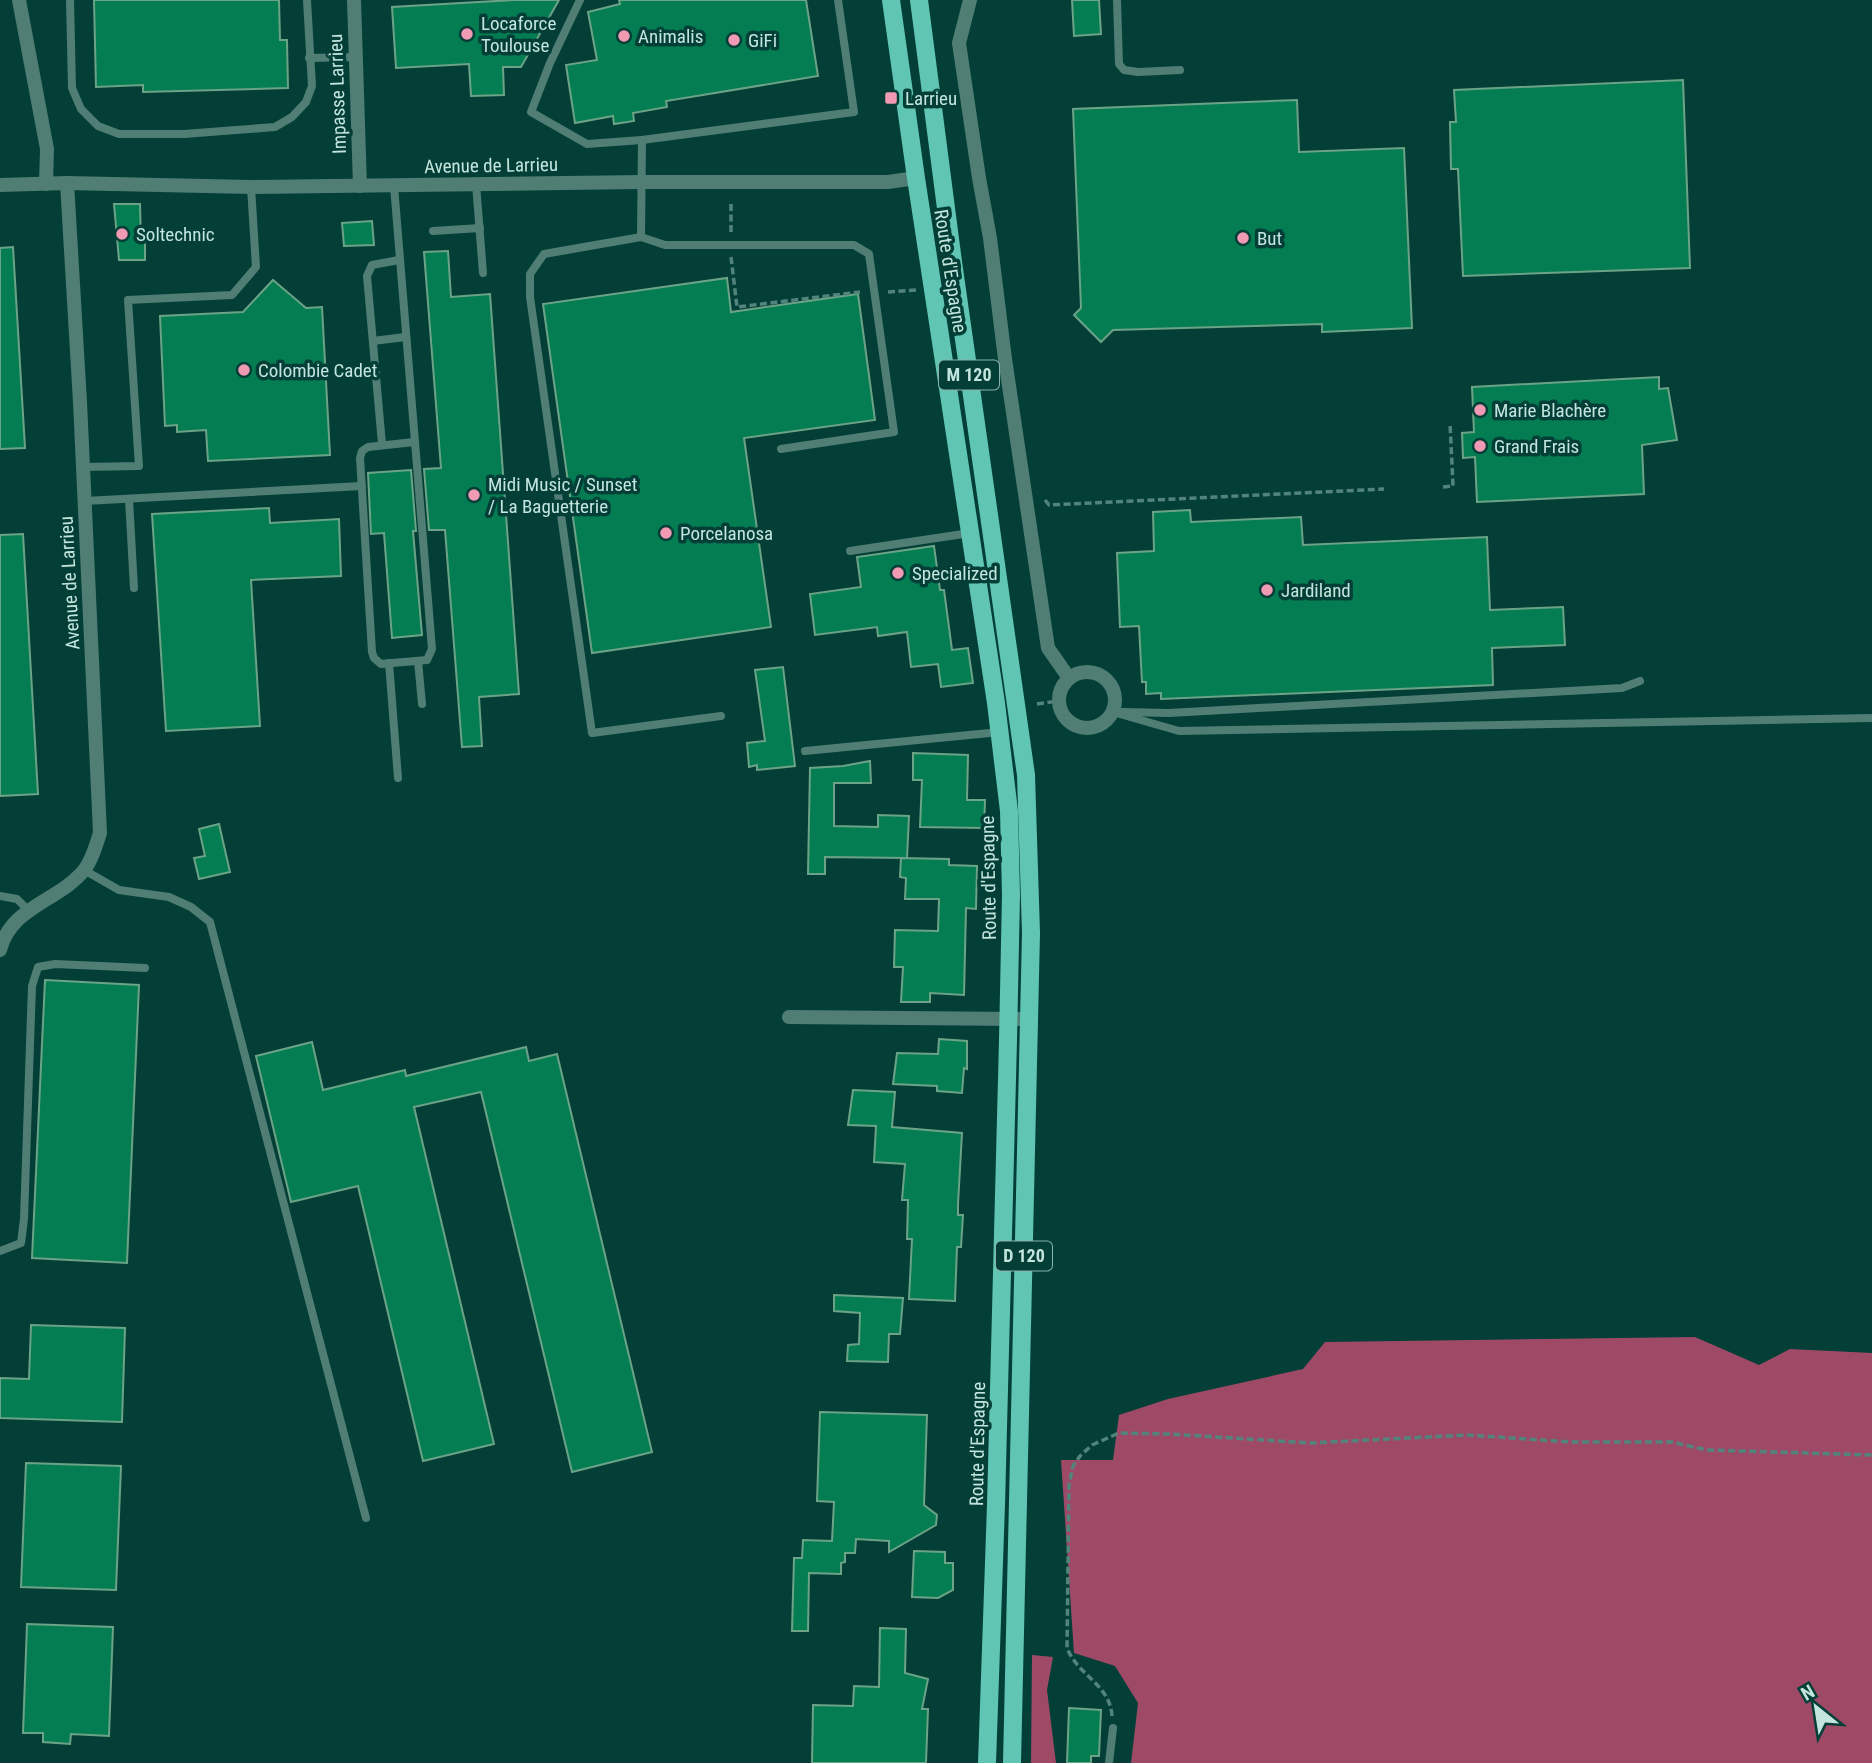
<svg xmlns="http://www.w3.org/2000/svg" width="1872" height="1763" font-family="'Roboto Condensed',sans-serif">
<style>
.forest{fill:#9e4a67}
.building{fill:#047d52;stroke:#6ca386;stroke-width:2}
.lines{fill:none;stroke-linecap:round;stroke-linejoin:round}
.path{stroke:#53847c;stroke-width:3.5;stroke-dasharray:7 3.5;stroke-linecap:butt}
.service{stroke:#507e75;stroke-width:8}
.minor{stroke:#507e75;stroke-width:14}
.primary{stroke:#60c5b3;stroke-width:18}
.poi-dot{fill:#f19ab4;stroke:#033f37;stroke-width:2.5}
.labels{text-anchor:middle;stroke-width:7;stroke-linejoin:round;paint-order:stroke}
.shield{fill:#033f37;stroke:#89b3ab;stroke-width:2}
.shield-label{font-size:18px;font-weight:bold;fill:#c3e5dd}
.poi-label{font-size:19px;fill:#c3e5dd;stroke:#033f37;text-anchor:start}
.street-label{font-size:19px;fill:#c3e5dd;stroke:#033f37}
</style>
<rect width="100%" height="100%" fill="#033f37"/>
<!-- forest -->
<g class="forest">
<polygon points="1695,1337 1759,1365 1790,1349 1872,1353 1872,1763 1131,1763 1138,1703 1115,1666 1074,1653 1061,1460 1113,1460 1119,1415 1168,1399 1303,1369 1325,1342"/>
<polygon points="1032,1655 1053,1657 1047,1690 1056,1763 1031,1763"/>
</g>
<!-- building -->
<g class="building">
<polygon points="94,0 279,0 280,40 287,40 288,88 143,92 143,85 96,87"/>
<polygon points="513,0 559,0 521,67 503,67 504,95 471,96 469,64 396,68 392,7"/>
<polygon points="619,0 806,0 818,76 666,101 667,107 633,113 634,121 614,124 613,116 575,123 566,65 597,60 588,12 620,4"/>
<polygon points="1072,0 1099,0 1101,34 1074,36"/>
<polygon points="1683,80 1690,268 1463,276 1458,169 1451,169 1450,122 1456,122 1454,90"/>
<polygon points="1297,100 1299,152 1404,148 1412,328 1322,332 1322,324 1113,330 1101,342 1074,315 1081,308 1073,109"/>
<polygon points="114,204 140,204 141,243 145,243 145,260 119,260"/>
<polygon points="372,221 374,245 344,246 342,223"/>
<polygon points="13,247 25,448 0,449 0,248"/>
<polygon points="448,251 451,297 490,294 519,694 479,697 482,746 462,747 445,530 429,530 424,469 441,468 424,252"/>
<polygon points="727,278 731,312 858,294 875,420 744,438 771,627 592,653 543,304"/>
<polygon points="273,280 306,308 322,307 330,455 208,461 206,430 177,432 177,425 165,426 160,316 243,312"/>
<polygon points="1659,377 1659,389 1668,388 1677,440 1642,445 1644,494 1477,502 1475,457 1463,458 1462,433 1474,432 1472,387"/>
<polygon points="411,470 416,531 413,531 422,635 392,638 384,533 371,534 368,473"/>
<polygon points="269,508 270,523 339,519 341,576 251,580 260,726 166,731 152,514"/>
<polygon points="1190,510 1191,522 1301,517 1303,545 1487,537 1490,610 1563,607 1565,645 1492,648 1493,685 1161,699 1161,693 1146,694 1146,682 1142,682 1139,626 1120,627 1117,553 1154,551 1153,512"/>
<polygon points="23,534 38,794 0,796 0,535"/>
<polygon points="934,546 940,590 944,590 952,650 968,648 973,683 941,687 938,664 911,667 907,632 878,636 877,627 815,635 810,594 861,587 857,557"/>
<polygon points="783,667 795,766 757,770 757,765 749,767 747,743 765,741 755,670"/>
<polygon points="913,753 968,755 967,800 985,800 984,828 920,827 922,780 913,780"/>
<polygon points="870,761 871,783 834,783 834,826 878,827 878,815 909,816 907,858 825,857 825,874 808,874 810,768 843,766"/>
<polygon points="219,824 230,872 199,879 194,858 205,856 199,829"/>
<polygon points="901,858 949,859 949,865 977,866 976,909 966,908 964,995 930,993 930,1002 901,1002 903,967 894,967 895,930 938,931 939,899 905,899 906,878 900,877"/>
<polygon points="45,980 139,985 127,1263 32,1258"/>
<polygon points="939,1039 967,1041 967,1069 964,1068 962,1093 937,1091 937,1086 893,1084 897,1053 938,1054"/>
<polygon points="312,1042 323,1090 405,1070 406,1076 526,1047 529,1061 557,1054 652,1452 572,1472 481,1092 414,1107 494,1444 423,1461 358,1186 291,1202 256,1056"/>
<polygon points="853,1090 895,1092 892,1127 962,1133 958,1204 958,1215 963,1215 961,1247 957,1247 955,1301 909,1299 912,1239 907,1239 908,1200 902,1200 905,1164 874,1162 876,1126 848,1125"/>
<polygon points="834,1295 903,1298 900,1334 889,1334 888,1362 847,1361 848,1345 859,1344 860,1313 834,1311"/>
<polygon points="31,1325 125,1328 122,1422 0,1418 0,1378 29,1379"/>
<polygon points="820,1412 927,1415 924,1505 937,1515 936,1525 889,1552 889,1541 856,1539 855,1553 845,1553 845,1562 841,1563 841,1574 809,1573 808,1631 792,1631 794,1558 802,1558 803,1540 832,1541 834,1502 817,1501"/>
<polygon points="26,1463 121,1466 116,1590 21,1587"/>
<polygon points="914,1551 945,1552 945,1563 953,1563 953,1590 938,1598 912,1597"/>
<polygon points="27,1624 113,1627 109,1736 71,1734 70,1744 43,1742 43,1733 23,1733"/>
<polygon points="880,1628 906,1629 905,1673 928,1679 922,1709 928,1709 926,1763 812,1763 813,1705 853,1706 854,1686 879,1687"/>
<polygon points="1069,1708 1101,1710 1099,1756 1091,1756 1091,1763 1067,1763"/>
</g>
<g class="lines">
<!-- path -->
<g class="path">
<polyline points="731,232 731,204"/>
<polyline points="731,257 737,307 860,292"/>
<polyline points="888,292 916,290"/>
<polyline points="1443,487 1453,486 1450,423"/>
<polyline points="1045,500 1049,505 1384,489"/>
<polyline points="1037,704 1059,701"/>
<path d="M 1112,1716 C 1110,1684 1078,1676 1067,1648 L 1069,1485 L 1073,1466 L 1080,1456 L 1092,1445 L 1119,1433 L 1169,1434 L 1310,1443 L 1467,1435 L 1571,1442 L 1672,1442 L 1707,1450 L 1872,1455"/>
</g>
<!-- service -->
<g class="service">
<polyline points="70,0 72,88 81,109 98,126 119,134 184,134 275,127 292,117 306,102 312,86 307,0"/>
<polyline points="580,0 550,63 531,112 587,144 642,140 854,112 838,0"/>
<polyline points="1117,0 1119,64 1124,70 1138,72 1180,70"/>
<polyline points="309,58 356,57"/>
<polyline points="476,184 483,273"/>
<polyline points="394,186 432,649 427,660 381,664 374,658 372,652 360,458 362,451 368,447 414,442"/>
<polyline points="433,231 480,228"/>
<polyline points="641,237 642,140"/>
<polyline points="373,341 405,337"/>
<polyline points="382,444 367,276 372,265 399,260"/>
<polyline points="83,467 139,466 128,300 232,295 256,267 251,187"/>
<polyline points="129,499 134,588"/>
<polyline points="85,501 362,486"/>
<polyline points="850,551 970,533"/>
<polyline points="418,661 422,704"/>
<polyline points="389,663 398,778"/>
<polyline points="1113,712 1179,731 1872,718"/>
<polyline points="1123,712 1169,713 1622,688 1640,681"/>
<polyline points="721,716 592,733 530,297 530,274 544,254 641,237 665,245 854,245 869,254 894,432 781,449"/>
<polyline points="805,751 1000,732"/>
<polyline points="84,870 119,890 169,897 191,907 210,922 366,1518"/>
<polyline points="0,896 17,899 28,910"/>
<polyline points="0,1251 21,1243 24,1219 32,986 38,967 55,964 145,968"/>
<polyline points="1109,1763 1113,1728"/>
</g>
<!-- minor -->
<g class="minor">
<polyline points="19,0 47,149 46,184"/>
<polyline points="354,0 360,186"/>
<polyline points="970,0 959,43 979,178 990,238 1005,359 1048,648 1069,678"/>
<polyline points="0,185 67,183 251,187 642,182 888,182 916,178"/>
<circle cx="1087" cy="700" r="28"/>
<path d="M 0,950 C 11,906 60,901 85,869 C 93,858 96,845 100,833 L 80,402 L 67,183"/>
<polyline points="789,1017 1029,1019"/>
</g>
<!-- primary -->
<g class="primary">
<polyline points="891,0 916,178 996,703 1009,811 1011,895 1008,1040 996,1505 987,1763"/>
<polyline points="919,0 953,262 1026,775 1031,933 1012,1763"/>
</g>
</g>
<!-- markers -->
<g class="poi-dot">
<circle cx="467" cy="34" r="7"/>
<circle cx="624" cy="36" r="7"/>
<circle cx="734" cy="40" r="7"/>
<rect x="884" y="91" width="14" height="14" rx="3.5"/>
<circle cx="122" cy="234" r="7"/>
<circle cx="1243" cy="238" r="7"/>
<circle cx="244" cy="370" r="7"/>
<circle cx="1480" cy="410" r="7"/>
<circle cx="1480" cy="446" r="7"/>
<circle cx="474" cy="495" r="7"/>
<circle cx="666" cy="533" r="7"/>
<circle cx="898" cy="573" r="7"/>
<circle cx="1267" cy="590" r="7"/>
</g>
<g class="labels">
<!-- shield labels -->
<g class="shield">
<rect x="939" y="360.5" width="60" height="29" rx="5"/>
<rect x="996" y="1241.5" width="56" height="29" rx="5"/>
</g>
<g class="shield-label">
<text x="969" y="381">M 120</text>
<text x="1024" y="1262">D 120</text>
</g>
<!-- poi labels -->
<g class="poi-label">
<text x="481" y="30">Locaforce<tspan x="481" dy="22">Toulouse</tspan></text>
<text x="638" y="43">Animalis</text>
<text x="748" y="47">GiFi</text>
<text x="905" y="105">Larrieu</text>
<text x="136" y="241">Soltechnic</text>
<text x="1257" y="245">But</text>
<text x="258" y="377">Colombie Cadet</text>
<text x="1494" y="417">Marie Blachère</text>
<text x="1494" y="453">Grand Frais</text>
<text x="488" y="491">Midi Music / Sunset<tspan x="488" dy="22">/ La Baguetterie</tspan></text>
<text x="680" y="540">Porcelanosa</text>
<text x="912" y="580">Specialized</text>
<text x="1281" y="597">Jardiland</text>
</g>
<!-- street labels -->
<g class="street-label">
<text transform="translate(337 94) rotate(-92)" y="7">Impasse Larrieu</text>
<text transform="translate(491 165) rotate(-1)" y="7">Avenue de Larrieu</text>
<text transform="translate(951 271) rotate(81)" y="7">Route d'Espagne</text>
<text transform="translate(69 583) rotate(-93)" y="7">Avenue de Larrieu</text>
<text transform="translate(988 878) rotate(-91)" y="7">Route d'Espagne</text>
<text transform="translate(977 1444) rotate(-89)" y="7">Route d'Espagne</text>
</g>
</g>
<!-- north arrow -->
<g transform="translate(1816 1707) rotate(330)" stroke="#033f37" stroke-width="5" paint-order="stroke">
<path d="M0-5L12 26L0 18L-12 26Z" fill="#c3e5dd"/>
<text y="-10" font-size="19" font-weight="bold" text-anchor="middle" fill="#c3e5dd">N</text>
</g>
</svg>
